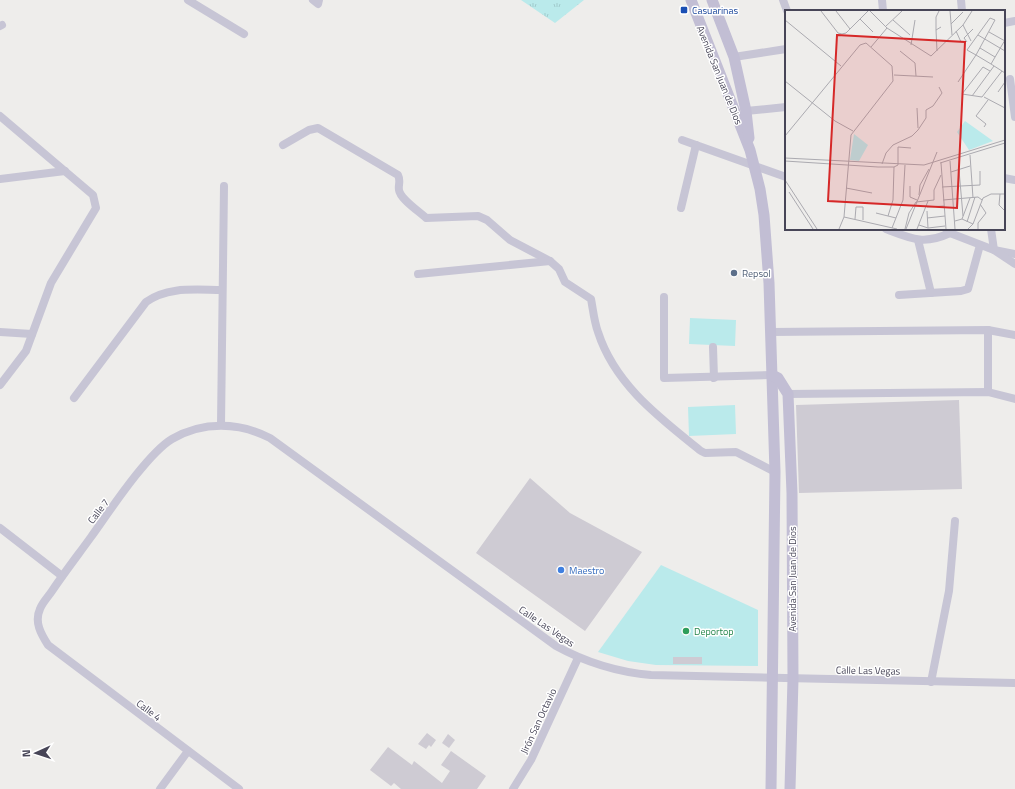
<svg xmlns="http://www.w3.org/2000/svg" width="1015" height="789" font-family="'Titillium Web',sans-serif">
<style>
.grass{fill:url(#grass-tufts)}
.park{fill:#baeaeb}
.building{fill:#cecbd3}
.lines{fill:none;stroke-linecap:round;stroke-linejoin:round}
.minor{stroke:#c7c5d5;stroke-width:8}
.secondary{stroke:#c2bed4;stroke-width:11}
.transit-dot{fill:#1a4fb4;stroke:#fff;stroke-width:1.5}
.service-dot{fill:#5c6f8a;stroke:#fff;stroke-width:1.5}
.shop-dot{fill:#3f7fe0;stroke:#fff;stroke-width:1.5}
.leisure-dot{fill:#2e9e5b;stroke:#fff;stroke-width:1.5}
.labels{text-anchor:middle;stroke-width:3;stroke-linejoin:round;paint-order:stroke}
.transit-label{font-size:10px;fill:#164399;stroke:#fff;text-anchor:start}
.street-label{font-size:10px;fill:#474557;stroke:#fff}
.service-label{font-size:10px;fill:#4e5e75;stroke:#fff;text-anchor:start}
.shop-label{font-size:10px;fill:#366cbe;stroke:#fff;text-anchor:start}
.leisure-label{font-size:10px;fill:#27864d;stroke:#fff;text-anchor:start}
.inset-road{fill:none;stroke:#abaab0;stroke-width:1}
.view{fill:#d62828;fill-opacity:0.15;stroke:#d62828;stroke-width:2}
.inset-edge{fill:none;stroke:#474557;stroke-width:2}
</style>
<defs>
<pattern id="grass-tufts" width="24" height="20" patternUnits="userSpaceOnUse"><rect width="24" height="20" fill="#baeaeb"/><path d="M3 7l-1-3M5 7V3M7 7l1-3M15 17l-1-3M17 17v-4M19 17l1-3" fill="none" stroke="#a1cacc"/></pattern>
</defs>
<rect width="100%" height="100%" fill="#eeedeb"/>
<!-- grass -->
<polygon class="grass" points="521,0 584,0 555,23"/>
<!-- park -->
<g class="park">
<polygon points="690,318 736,320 735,346 689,344"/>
<polygon points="735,405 736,434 689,436 688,407"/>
<polygon points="661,565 758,610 758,666 656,665 628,661 598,652"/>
</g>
<!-- building -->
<g class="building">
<polygon points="959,400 962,489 799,493 796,405"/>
<polygon points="530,478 570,513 642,552 585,631 476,553"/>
<rect x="673" y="657" width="29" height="7"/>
<polygon points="427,733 436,740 431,747 429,745 426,749 418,744"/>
<polygon points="448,734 455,740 449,748 442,743"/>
<polygon points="388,747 412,765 414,761 442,783 450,771 441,765 451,751 486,776 477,789 401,789 394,783 391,786 370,770"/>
</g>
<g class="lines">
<!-- minor -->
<g class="minor">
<polyline points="188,0 244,34"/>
<polyline points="313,0 318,4 319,0"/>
<polyline points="783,0 787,11"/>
<polyline points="882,0 883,11"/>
<polyline points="961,0 962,11"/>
<polyline points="1004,23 1015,21"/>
<polyline points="0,26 2,25"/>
<polyline points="734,57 786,49"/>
<polyline points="1010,79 1015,117"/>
<polyline points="746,111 786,107"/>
<polyline points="0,116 93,195 96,208 51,283 26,351 0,385"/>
<polyline points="682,140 786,177"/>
<path d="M 283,145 L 309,130 L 318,128 L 398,175 C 401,181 398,185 399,190 C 400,199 420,212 426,218 L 478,216 L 487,220 L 510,240 L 550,261 L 559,269 L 565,282 L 591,299 C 593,309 594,321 598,332 C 615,385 660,418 701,451 L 705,453 L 736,452 L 775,472"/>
<polyline points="1004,178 1015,180"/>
<polyline points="0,179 65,171"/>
<polyline points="681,208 696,145"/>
<path d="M 886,229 C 912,239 924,245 950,233"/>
<polyline points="946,229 950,233 994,250 1015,254"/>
<polyline points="991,229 994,250 1015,264"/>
<polyline points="918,240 931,293"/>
<polyline points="418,274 550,261"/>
<polyline points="899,295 961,291 968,289 980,245"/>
<polyline points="664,297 664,378 772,375"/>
<polyline points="0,332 32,334"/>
<polyline points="771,332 988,330 1015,335"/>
<polyline points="713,347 714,378"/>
<polyline points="988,392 988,330"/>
<polyline points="788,394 988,392 1015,399"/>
<path d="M 74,398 L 146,302 C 168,286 196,290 222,290"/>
<polyline points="221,425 224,186"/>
<polyline points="0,528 62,576"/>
<polyline points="931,682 949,591 955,521"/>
<polyline points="160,789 188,751"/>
<path d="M 239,789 L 48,645 C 41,634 34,622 40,609 C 42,603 48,597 52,591 C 64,573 78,555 91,537 C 109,512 147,454 172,439 C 203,421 239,422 270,438 L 556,646 C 587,663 616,672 651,675 L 1015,683"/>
<polyline points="513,789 531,760 578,658"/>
</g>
<!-- secondary -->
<g class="secondary">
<polyline points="691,0 750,150 760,189 764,215 769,283 775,472 771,789"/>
<polyline points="712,0 734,57 746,111 749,138"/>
<polyline points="772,375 778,378 788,394 792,493 793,679 790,789"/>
</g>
</g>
<!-- markers -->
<rect class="transit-dot" x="680" y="6" width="8" height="8" rx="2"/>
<circle class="service-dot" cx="734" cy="273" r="4"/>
<circle class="shop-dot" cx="561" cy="570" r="4"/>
<circle class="leisure-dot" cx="686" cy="631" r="4"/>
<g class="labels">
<!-- transit labels -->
<g class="transit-label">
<text x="692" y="14">Casuarinas</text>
</g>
<!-- street labels -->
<g class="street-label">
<text transform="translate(720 75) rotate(68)" y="4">Avenida San Juan de Dios</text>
<text transform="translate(98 511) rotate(-53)" y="4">Calle 7</text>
<text transform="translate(792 579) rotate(-90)" y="4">Avenida San Juan de Dios</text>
<text transform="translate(547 626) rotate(34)" y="4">Calle Las Vegas</text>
<text transform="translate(868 670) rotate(1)" y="4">Calle Las Vegas</text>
<text transform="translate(149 710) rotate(37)" y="4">Calle 4</text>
<text transform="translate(538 721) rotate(-65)" y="4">Jirón San Octavio</text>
</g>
<!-- service labels -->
<g class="service-label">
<text x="742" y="277">Repsol</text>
</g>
<!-- shop labels -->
<g class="shop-label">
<text x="569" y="574">Maestro</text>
</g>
<!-- leisure labels -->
<g class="leisure-label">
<text x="694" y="635">Deportop</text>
</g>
</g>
<!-- overview -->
<g transform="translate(785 10)">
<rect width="220" height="220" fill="#eeedeb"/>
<path d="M 180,111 L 208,131 L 184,140 L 172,122 Z" fill="#baeaeb"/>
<path d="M 69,124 L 83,135 L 74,151 L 65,150 Z" fill="#baeaeb"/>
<path class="inset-road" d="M 36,1 L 53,23 L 57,24 L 61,23 L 83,1M 51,1 L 65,19M 85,1 L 102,18 L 146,46 L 178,15 L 187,1M 165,1 L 167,25M 75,9 L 88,22M 0,10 L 56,56M 108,10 L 125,25M 166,14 L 178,2M 178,15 L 186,31M 101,16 L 117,1M 151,20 L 151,7 L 154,1M 171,21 L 176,32M 204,22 L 220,31M 193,25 L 220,41M 182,32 L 179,28 L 188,19M 126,35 L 130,10M 86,37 L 102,18M 195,38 L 210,47M 115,41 L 130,53 L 131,66M 152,41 L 151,20 L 156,17M 206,54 L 220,30M 205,61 L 198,57 L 177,84 L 197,87 L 217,61M 109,65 L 148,67M 0,71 L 50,111 L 68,121M 173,72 L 191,45 L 210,10 L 205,8 L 182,40 L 191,45 L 206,54 L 220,63M 213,82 L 220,72M 187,86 L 209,56M 199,87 L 220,98M 132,98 L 133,118M 199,117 L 201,114 L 191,106 L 203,90M 0,126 L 75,35 L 81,33 L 107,56 L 108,71 L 66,125 L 59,207 L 54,219M 185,145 L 188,188M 0,148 L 139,155 L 220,130M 0,151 L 93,157 L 109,157 L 113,155M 165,151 L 170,219M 155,153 L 220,133M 156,153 L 161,219M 97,154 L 101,143 L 108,135 L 127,126 L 133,120 L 141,108 L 141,100 L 148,96 L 157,83 L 154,77M 113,155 L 113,137 L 126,138M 174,160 L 178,206M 166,162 L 185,156M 0,170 L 32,219M 125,176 L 125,187 L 132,190M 157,177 L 195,175 L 195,161M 61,178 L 87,183M 4,182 L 28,219M 215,184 L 214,195 L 220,201M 134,185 L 135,175 L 144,159M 158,190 L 193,187 L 197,190M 142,197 L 159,196M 142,201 L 143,218M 91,203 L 111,208M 103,206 L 108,190 L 109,157M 59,207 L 112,219M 142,208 L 160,206M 70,209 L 71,197 L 78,197 L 78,210M 177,209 L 188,214M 170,211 L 177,209 L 185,188M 182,212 L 190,187M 134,215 L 143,218 L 160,216M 107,218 L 118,190 L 120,155M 120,219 L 124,203 L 131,192 L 149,190 L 149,180 L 156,165M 121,219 L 152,142M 132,219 L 143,191M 183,219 L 188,214 L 198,188 L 206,184 L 220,184M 193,219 L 193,213 L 201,203 L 195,194"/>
<path class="view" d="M 52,25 L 180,32 L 172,198 L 43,191 Z"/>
<rect width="220" height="220" class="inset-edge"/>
</g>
<!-- north arrow -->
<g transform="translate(36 753) rotate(267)" stroke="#ffffff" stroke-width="3" paint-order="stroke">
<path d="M0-3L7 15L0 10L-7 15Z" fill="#474557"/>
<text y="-6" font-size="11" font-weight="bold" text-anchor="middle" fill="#474557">N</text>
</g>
</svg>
